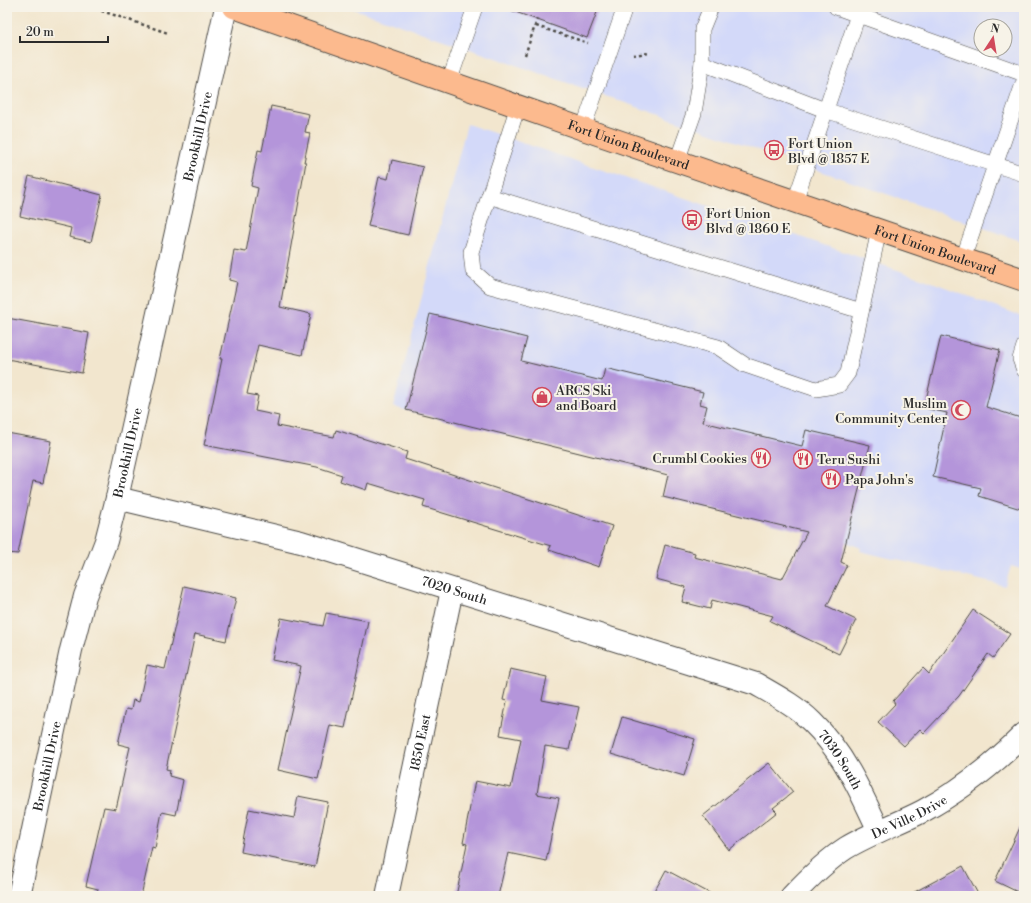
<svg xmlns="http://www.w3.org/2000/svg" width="1031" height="903" font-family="'Libre Bodoni',serif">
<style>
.built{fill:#d3d9f9;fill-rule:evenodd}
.building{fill:#b495da}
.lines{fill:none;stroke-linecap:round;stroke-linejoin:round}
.lane-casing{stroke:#494743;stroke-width:16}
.street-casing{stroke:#494743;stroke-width:24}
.primary-casing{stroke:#494743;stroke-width:24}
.path{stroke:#494743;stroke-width:2.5;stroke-dasharray:3 3;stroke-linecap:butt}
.lane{stroke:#fff;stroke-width:15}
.street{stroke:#fff;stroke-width:22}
.primary{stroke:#fcba8e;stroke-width:22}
.labels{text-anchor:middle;stroke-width:4;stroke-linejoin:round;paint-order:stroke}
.street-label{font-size:13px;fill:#2b2b2b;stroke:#f7f3e8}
.poi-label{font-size:13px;fill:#2b2b2b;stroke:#f7f3e8;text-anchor:start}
</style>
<rect width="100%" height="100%" fill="#f7f3e8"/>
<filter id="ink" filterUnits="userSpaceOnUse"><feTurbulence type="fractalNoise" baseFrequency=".025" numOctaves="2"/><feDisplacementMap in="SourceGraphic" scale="8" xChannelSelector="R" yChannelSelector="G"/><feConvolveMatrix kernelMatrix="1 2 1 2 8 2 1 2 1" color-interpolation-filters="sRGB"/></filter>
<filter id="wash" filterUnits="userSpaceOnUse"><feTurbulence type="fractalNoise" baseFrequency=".012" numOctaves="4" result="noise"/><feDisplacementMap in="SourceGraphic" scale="16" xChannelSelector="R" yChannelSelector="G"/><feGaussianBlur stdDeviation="0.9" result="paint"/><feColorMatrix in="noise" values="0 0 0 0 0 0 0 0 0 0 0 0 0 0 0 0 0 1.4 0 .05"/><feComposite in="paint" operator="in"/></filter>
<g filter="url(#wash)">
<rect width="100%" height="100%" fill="#f2e6ce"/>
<!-- built -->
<g class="built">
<path d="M 348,7 L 1024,7 L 1024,242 L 637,107 ZM 981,26 L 1005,26 L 1005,50 L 981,50 Z"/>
<polygon points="467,124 921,278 1024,317 1024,570 1011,566 1005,586 860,551 861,548 846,542 663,497 668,475 393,407"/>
</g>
<g id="blocks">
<!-- building -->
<g class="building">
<polygon points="510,7 599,7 587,38 510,10"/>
<polygon points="271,106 309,114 305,132 310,133 304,162 306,162 280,307 311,314 302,355 258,345 247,394 258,396 255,411 279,416 277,426 334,437 336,430 407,452 405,459 612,526 599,567 549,550 551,546 423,507 425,500 368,483 366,490 340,481 342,475 317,467 204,445 222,359 220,359 237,282 229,280 234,250 246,252 258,188 251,186 258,150 262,151"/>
<polygon points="392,160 423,167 408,235 368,226 379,177 388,179"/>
<polygon points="29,176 102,195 91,242 69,237 71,228 20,216"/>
<polygon points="430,314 527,338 521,361 602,381 605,368 703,392 700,404 707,406 703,422 802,446 806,430 870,445 841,562 847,565 827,606 856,620 839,654 770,621 773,616 712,600 710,609 682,602 686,587 656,579 665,545 695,553 694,557 782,579 807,532 663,497 668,475 406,410"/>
<polygon points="7,318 89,333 82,373 7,359"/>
<polygon points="941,336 1000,350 986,407 1024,419 1024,510 979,496 981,488 933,477 947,413 924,408"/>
<polygon points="7,433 51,441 43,483 33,481 18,554 7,553"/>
<polygon points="184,586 236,598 226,641 195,634 166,769 170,770 169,776 183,780 176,815 162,812 155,848 152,847 141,896 97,896 98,889 86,886 104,807 116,809 130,747 118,744 126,709 131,710 133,700 139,702 147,665 165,669"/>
<polygon points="973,610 1010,634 993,658 988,654 959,696 924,733 920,729 904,746 878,722 895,704 893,701 923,668 929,674"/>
<polygon points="326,613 368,621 345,728 330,725 318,779 278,770 301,666 272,660 281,618 323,626"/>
<polygon points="510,669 547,677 542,700 579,707 569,750 545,746 537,794 559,798 546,861 508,853 498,896 456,896 467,844 463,843 475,781 511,788 521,739 500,735 507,701 503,700"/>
<polygon points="622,717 695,739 684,776 611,754"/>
<polygon points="769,763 793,792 773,808 777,812 729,850 703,816"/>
<polygon points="298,796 328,802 315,867 241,852 249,809 294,818"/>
<polygon points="1024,819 1024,895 995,881"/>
<polygon points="963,866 979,896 907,896"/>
<polygon points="666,870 715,896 652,896"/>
</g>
</g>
</g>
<g filter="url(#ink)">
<use href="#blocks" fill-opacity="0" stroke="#494743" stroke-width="1"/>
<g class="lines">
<defs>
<g id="lane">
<polyline points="836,7 858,15"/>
<polyline points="702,63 825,110 1024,174"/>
<polyline points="449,82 475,7"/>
<polyline points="518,106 471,252 473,271 490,286 718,347 745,365 816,389 839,385 848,373 879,230"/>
<polyline points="583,129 625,7"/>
<polyline points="677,161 694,113 702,63 702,29 711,7"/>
<polyline points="489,196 861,311"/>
<polyline points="795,201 858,15 1024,74"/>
<polyline points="963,259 1024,81"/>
<polyline points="1024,346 1020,359 1024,370"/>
</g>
<g id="street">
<path id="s1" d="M 117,498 L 301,542 L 756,684 C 775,695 796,706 812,722 C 843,752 861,792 879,831"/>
<path id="s2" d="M 19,896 L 71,650 L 85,596 L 106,541 L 117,498 L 226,7"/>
<path id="s3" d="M 387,896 L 452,590"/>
<path id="s4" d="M 792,896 C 808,879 826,861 846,848 C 871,833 898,824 923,811 C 960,791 994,764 1024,734"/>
</g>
<g id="primary">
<path id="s5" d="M 234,7 L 583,129 L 1024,280"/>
</g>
</defs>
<!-- lane casing -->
<use href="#lane" class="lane-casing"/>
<!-- street casing -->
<use href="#street" class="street-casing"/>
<!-- primary casing -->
<use href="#primary" class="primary-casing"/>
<!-- path -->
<g class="path">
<polyline points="90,7 168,33"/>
<polyline points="536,26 588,43"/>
<polyline points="525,55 537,20"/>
<polyline points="633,55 649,53"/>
</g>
<!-- lane -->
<use href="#lane" class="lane"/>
<!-- street -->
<use href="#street" class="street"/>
<!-- primary -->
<use href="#primary" class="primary"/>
</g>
</g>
<!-- icons -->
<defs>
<symbol id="bus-ring" viewBox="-11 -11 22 22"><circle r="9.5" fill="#f7f3e8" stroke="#d1495b" stroke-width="1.5"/><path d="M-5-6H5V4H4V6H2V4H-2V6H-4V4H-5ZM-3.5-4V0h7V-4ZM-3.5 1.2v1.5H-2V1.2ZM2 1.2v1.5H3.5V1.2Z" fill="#d1495b"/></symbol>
<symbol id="shop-ring" viewBox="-11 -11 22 22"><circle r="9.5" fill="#f7f3e8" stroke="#d1495b" stroke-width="1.5"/><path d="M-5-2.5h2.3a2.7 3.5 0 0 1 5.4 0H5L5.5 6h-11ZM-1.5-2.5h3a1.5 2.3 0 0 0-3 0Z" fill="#d1495b"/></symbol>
<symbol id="mosque-ring" viewBox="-11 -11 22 22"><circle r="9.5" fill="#f7f3e8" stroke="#d1495b" stroke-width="1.5"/><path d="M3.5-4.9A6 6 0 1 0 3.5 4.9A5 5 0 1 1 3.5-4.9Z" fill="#d1495b"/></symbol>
<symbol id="restaurant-ring" viewBox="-11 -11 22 22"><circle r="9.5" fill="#f7f3e8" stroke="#d1495b" stroke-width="1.5"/><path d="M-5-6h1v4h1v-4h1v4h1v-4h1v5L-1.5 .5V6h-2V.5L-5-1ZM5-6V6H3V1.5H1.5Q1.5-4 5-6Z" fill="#d1495b"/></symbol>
</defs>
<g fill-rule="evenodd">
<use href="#bus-ring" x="763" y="139" width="22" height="22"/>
<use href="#bus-ring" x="681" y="209" width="22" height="22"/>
<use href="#shop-ring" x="531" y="386" width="22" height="22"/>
<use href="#mosque-ring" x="950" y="399" width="22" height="22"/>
<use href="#restaurant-ring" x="750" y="447" width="22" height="22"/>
<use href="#restaurant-ring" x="792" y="448" width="22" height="22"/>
<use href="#restaurant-ring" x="820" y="468" width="22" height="22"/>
</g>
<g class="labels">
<!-- street labels -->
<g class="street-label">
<text dy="5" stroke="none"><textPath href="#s2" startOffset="781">Brookhill Drive</textPath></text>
<text dy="5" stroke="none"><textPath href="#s5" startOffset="418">Fort Union Boulevard</textPath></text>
<text dy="5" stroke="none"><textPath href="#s5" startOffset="742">Fort Union Boulevard</textPath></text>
<text dy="5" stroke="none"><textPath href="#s2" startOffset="457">Brookhill Drive</textPath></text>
<text dy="5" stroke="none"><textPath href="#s1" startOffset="350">7020 South</textPath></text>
<text dy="5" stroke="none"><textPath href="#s3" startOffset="157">1850 East</textPath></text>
<text dy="5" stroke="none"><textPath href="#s1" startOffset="781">7030 South</textPath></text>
<text dy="5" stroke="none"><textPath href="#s2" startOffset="133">Brookhill Drive</textPath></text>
<text dy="5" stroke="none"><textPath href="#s4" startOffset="143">De Ville Drive</textPath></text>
</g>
<!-- poi labels -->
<g class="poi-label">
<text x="788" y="148">Fort Union<tspan x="788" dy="15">Blvd @ 1857 E</tspan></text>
<text x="706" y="218">Fort Union<tspan x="706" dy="15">Blvd @ 1860 E</tspan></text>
<text x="556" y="395">ARCS Ski<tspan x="556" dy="15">and Board</tspan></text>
<text x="947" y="408" text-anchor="end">Muslim<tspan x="947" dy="15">Community Center</tspan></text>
<text x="747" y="463" text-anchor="end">Crumbl Cookies</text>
<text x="817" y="464">Teru Sushi</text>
<text x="845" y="484">Papa John's</text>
</g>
</g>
<!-- margin -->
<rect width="1031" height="903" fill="none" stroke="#f7f3e8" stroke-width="24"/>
<!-- north arrow -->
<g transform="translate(993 38) rotate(12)"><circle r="19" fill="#f7f3e8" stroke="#a5a39c"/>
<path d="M0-3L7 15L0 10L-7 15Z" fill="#d1495b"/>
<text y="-6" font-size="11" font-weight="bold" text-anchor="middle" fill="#2b2b2b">N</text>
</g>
<!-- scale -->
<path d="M20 36v6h88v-6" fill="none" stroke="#2b2b2b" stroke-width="2"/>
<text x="26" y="36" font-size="12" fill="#2b2b2b" stroke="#f7f3e8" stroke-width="3" paint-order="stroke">20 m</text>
</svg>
